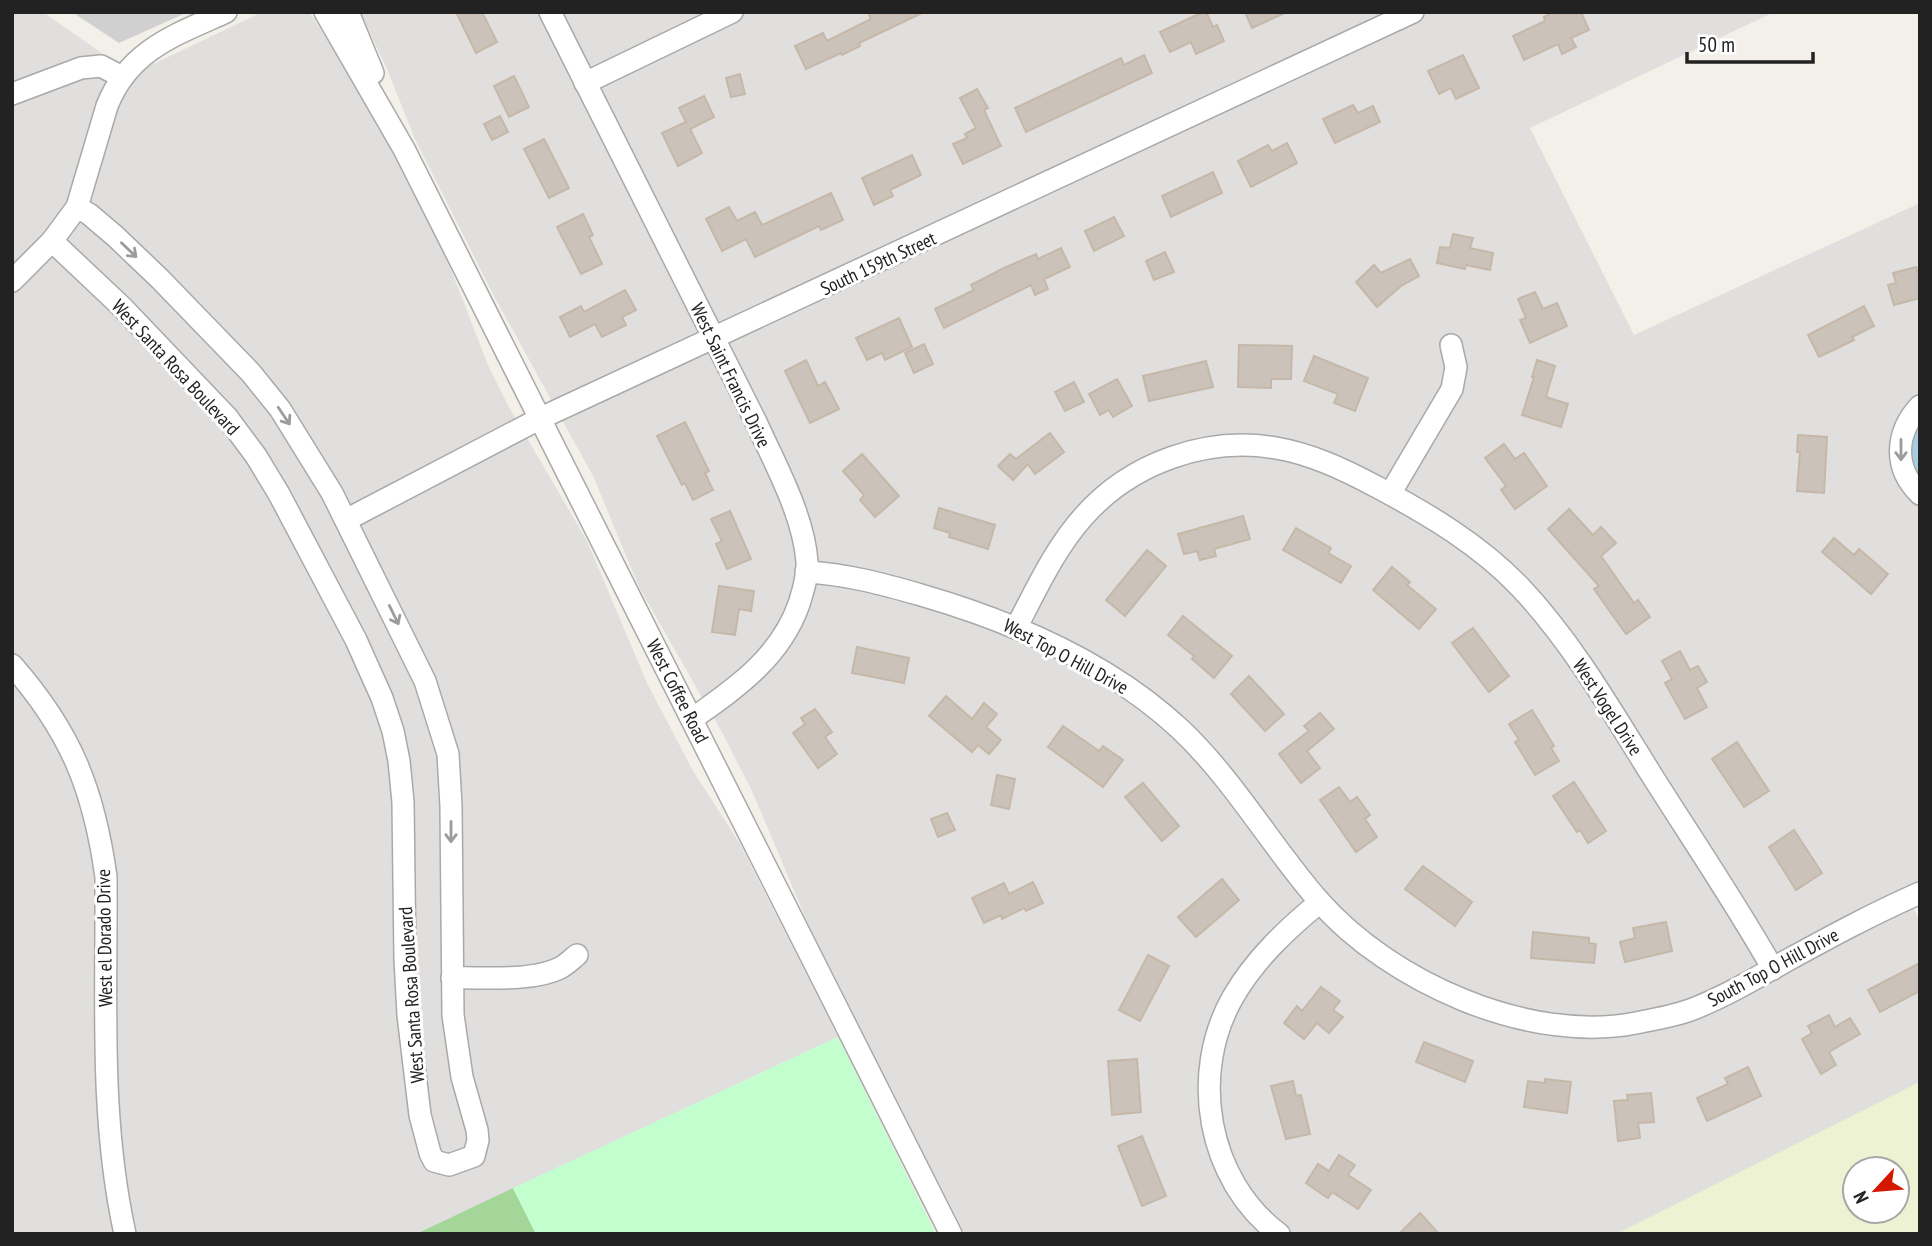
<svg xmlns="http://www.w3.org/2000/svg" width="1932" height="1246" font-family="'PT Sans Narrow',sans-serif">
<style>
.residential{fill:#e0dfde}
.religious{fill:#d0d0d0}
.farmland{fill:#ecf2d2;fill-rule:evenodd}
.forest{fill:#a4d599}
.park{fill:#c3fece}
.water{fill:#a5cee3}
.building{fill:#cbc3ba;stroke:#c6b8a8;stroke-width:2}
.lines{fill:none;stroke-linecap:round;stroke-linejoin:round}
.minor-casing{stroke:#a9a9a9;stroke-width:24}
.minor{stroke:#fff;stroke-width:21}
.oneway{stroke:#9c9c9c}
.labels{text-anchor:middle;stroke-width:6;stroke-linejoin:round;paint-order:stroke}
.street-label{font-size:19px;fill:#222;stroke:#fff}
</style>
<rect width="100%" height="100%" fill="#f2f0e8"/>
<!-- residential -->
<g class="residential">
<polygon points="12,12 43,12 113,61 130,81 141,70 262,12 309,12 357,84 446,257 488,365 510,409 587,541 647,683 693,771 740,844 838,1037 416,1234 12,1234"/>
<polygon points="360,12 1774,12 1530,128 1634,335 1920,203 1920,881 1904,888 1920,922 1920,1082 1617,1234 965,1234 809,926 753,793 724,736 639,587 594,478 493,294 415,139 387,69"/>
</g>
<!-- religious -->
<polygon class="religious" points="72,12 188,12 119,43"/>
<!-- farmland -->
<path class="farmland" d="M 1920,1082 L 1920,1234 L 1617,1234 ZM 1855,1169 L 1897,1169 L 1897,1211 L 1855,1211 Z"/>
<!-- forest -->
<polygon class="forest" points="513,1188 536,1234 416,1234"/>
<!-- park -->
<polygon class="park" points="838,1037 936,1234 536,1234 513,1188"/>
<!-- water -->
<path class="water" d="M 1920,420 L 1920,478 C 1906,455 1907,443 1920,420 Z"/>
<!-- building -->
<g class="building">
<polygon points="456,12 482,12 497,42 476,53"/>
<polygon points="868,12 924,12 859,43 860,46 842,55 841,53 806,69 795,46 823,33 827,41 871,19"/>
<polygon points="1203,12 1206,12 1213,27 1217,25 1224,41 1196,54 1191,42 1170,52 1160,32"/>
<polygon points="1245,12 1287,12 1252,28"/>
<polygon points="1553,12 1581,12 1589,30 1571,38 1576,47 1562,54 1558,44 1524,60 1513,36 1545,21 1544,17"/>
<polygon points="1144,55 1152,73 1026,132 1015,108 1121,58 1124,65"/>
<polygon points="1463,55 1479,88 1456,99 1451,88 1439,94 1428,71"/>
<polygon points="740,74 745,94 731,97 726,78"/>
<polygon points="514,76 529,107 509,117 494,86"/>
<polygon points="977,89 988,108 984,110 1001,146 963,164 953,144 967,138 965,134 976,128 960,98"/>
<polygon points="704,96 714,117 690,129 702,153 678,166 662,133 686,122 679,108"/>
<polygon points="1353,105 1358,113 1373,106 1380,122 1335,143 1323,119"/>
<polygon points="500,116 508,132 492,140 484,124"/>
<polygon points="544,139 569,188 549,198 524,149"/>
<polygon points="1287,143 1297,163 1251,187 1238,161 1268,145 1272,151"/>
<polygon points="912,155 921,175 890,190 893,196 874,205 862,178"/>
<polygon points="1213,172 1222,193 1171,217 1162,196"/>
<polygon points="831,193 843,220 821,230 819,226 755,257 746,239 722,251 706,219 729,207 737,221 755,212 762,225"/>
<polygon points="583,214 593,235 589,237 602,264 581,274 557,227"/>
<polygon points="1114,217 1124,236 1094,251 1085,231"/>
<polygon points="1453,234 1473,238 1470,248 1493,253 1490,270 1466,265 1465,269 1437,263 1440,247 1450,248"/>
<polygon points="1061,248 1070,267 1044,279 1048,289 1035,295 1031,285 944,328 935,309 974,290 971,285 1004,268 1036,254 1038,259"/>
<polygon points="1165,252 1174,272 1154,280 1146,261"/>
<polygon points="1410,259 1419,276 1401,286 1377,307 1356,282 1374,265 1381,273"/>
<polygon points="1916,267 1920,279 1920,298 1894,305 1888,285 1896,283 1893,273"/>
<polygon points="625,290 636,310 622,317 626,325 602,337 595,324 570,337 560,317 581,306 584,312"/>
<polygon points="1535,292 1543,309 1557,303 1567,326 1530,343 1520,320 1526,318 1518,299"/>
<polygon points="1864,306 1874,326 1852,337 1854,340 1819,357 1808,335"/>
<polygon points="899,318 912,347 885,360 882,353 867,360 856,338"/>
<polygon points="924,344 933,364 914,373 905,353"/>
<polygon points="1239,345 1292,346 1291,379 1271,379 1271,388 1238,387"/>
<polygon points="1314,356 1368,378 1355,411 1334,403 1338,394 1304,381"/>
<polygon points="806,360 818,386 825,382 839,409 810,423 785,371"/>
<polygon points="1537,360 1555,366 1546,397 1568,404 1561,427 1522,415 1534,377 1532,377"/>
<polygon points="1206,361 1213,387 1149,401 1143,376"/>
<polygon points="1117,379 1132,406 1113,417 1109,410 1100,415 1089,394"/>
<polygon points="1074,382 1084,402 1065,411 1055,392"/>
<polygon points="685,422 709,471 705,473 713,490 693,500 685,483 682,485 657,436"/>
<polygon points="1050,433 1064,452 1035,474 1028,464 1013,480 998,466 1010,454 1016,459"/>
<polygon points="1798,435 1827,437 1824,493 1797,491 1800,452 1797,452"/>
<polygon points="1504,444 1515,459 1524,453 1547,486 1515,509 1501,490 1506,486 1485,458"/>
<polygon points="862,454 899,496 875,517 860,500 864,495 843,471"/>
<polygon points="939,508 995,525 988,549 949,537 950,533 934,528"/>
<polygon points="1569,509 1593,535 1601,527 1616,543 1601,556 1634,603 1638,600 1650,617 1626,634 1594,589 1599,586 1548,529"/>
<polygon points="730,511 751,559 727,569 716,544 722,541 711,519"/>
<polygon points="1243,516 1250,539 1214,549 1216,556 1200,560 1197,551 1184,554 1178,534"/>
<polygon points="1296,528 1331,548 1328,553 1351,566 1341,583 1283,550"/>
<polygon points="1834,538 1854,555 1859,549 1888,574 1871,594 1822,552"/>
<polygon points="1147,550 1166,566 1125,616 1106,600"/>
<polygon points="1392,567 1410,582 1407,585 1436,609 1419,629 1373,590"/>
<polygon points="719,586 754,591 751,611 739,609 735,635 712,632"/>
<polygon points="1183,616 1232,656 1214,678 1192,659 1194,656 1168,635"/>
<polygon points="1473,628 1509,676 1489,692 1452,643"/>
<polygon points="857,647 909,658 904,683 852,673"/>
<polygon points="1680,651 1690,670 1698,666 1707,682 1697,688 1707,707 1685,719 1665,683 1672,679 1662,661"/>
<polygon points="1249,676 1284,714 1265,731 1231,694"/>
<polygon points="946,696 972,719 984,703 997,714 986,727 1001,740 989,754 978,745 972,752 929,716"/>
<polygon points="815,709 832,732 825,737 837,754 818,768 793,733 805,724 801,718"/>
<polygon points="1532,710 1554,746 1551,748 1559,761 1535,775 1515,742 1519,740 1509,724"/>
<polygon points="1320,713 1334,729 1307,751 1320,768 1301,783 1279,754 1309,731 1304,726"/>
<polygon points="1063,726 1099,751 1103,746 1123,760 1103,787 1048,747"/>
<polygon points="1737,742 1769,791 1744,807 1712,759"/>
<polygon points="997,775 1015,779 1009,809 991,805"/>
<polygon points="1574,782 1606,831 1588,843 1580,830 1577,832 1553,796"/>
<polygon points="1143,783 1179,826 1162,841 1125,797"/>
<polygon points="1339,787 1350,802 1357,797 1370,815 1365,819 1377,837 1356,852 1320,800"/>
<polygon points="947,813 955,830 938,837 931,819"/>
<polygon points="1794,830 1822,873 1796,890 1769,847"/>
<polygon points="1423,866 1472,902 1455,926 1405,889"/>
<polygon points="1222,879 1239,900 1196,937 1178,917"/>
<polygon points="1033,882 1043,903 1026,911 1024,908 1002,919 1001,915 984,923 972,898 1004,883 1009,894"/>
<polygon points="1666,922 1672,951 1625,962 1620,942 1635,938 1633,928"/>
<polygon points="1533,932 1589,938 1589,943 1596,944 1594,963 1531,958"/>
<polygon points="1148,955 1169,966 1140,1021 1119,1010"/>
<polygon points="1920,963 1920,991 1880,1012 1868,990"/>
<polygon points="1321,987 1340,1001 1333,1010 1343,1017 1329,1033 1317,1023 1304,1039 1284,1023 1297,1006 1302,1011"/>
<polygon points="1829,1015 1835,1027 1850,1018 1860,1034 1829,1052 1836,1065 1821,1074 1802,1039 1812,1033 1808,1026"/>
<polygon points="1424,1042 1473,1061 1465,1082 1416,1062"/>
<polygon points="1137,1059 1141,1112 1112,1115 1108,1061"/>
<polygon points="1748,1067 1761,1096 1707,1121 1697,1098 1728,1084 1725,1078"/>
<polygon points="1545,1079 1571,1082 1567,1113 1524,1107 1528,1081 1545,1083"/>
<polygon points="1293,1081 1296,1096 1301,1095 1310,1134 1286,1139 1271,1086"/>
<polygon points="1651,1093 1654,1122 1638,1123 1640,1138 1618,1141 1614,1101 1628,1100 1627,1095"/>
<polygon points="1142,1136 1166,1196 1142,1206 1118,1146"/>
<polygon points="1339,1155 1355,1165 1348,1175 1371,1190 1358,1209 1332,1192 1328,1198 1306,1183 1318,1164 1329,1171"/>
<polygon points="1420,1213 1439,1234 1399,1234"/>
</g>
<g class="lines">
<defs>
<g id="minor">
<polyline points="325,12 404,149 951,1234"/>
<polyline points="348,12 373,73"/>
<path d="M 550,12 L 756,422 C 775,464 804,516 807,562 C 808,576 803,591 799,604 C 780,658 736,688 692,719"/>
<polyline points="585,83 732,12"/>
<polyline points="12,94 81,68 101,66 122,77"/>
<polyline points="52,241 123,308 227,417 256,456 279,494 356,640 382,698 393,731 399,761 403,802 405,959 408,1015 420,1115 430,1153 434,1161 449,1165 474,1156 478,1140 477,1130 462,1077 453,1015 451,806 448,754 425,681 332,493 280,409 251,373 160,279 115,236 89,214 77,207"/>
<path d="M 12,281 L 52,241 L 77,207 L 107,106 C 129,50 175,35 226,12"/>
<path d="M 1920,406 C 1895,433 1893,468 1920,494"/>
<polyline points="1390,494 1452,389 1456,367 1451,345"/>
<polyline points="346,520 541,418 1413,12"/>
<path d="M 806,572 C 846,574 883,584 921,595 C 1014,622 1108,662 1180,729 C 1234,780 1271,846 1319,901 C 1390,982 1529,1044 1636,1023 C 1655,1019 1675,1016 1693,1009 C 1726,996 1756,978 1786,961 C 1830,937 1874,913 1920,893"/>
<path d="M 1016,628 C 1036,590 1055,548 1084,516 C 1131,463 1206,436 1276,448 C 1312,454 1345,470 1377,487 C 1428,514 1480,545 1520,587 C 1572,642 1611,710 1651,774 C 1692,839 1735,902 1773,969"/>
<path d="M 12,665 C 71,732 94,790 106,877 C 107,997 99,1116 125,1234"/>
<path d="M 452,978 C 483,977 532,982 560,968 C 566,965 572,959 577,955"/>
<path d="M 1279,1234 C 1207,1180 1189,1074 1233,997 C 1255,959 1287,929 1320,902"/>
</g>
</defs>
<!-- minor casing -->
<use href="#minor" class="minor-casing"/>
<!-- minor -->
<use href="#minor" class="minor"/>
</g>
<!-- one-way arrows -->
<defs><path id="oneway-shaft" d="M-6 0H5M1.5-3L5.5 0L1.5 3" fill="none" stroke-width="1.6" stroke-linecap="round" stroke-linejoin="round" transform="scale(1.75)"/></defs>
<g class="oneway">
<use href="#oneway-shaft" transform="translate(129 250) rotate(44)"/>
<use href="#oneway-shaft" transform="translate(284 416) rotate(56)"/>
<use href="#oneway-shaft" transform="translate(1901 450) rotate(90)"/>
<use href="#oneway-shaft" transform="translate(394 615) rotate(64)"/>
<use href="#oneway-shaft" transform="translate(451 832) rotate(90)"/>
</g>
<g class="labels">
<!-- street labels -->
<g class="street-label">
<text transform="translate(878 263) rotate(-25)" y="7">South 159th Street</text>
<text transform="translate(176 367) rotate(47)" y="7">West Santa Rosa Boulevard</text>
<text transform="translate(731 375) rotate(64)" y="7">West Saint Francis Drive</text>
<text transform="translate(1066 656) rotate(28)" y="7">West Top O Hill Drive</text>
<text transform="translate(678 691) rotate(63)" y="7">West Coffee Road</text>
<text transform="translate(1608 707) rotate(57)" y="7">West Vogel Drive</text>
<text transform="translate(104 938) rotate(-91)" y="7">West el Dorado Drive</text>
<text transform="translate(1773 967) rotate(-28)" y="7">South Top O Hill Drive</text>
<text transform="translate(411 995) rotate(-94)" y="7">West Santa Rosa Boulevard</text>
</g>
</g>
<!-- border -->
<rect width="1932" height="1246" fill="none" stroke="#222222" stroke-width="28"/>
<!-- north arrow -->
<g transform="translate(1876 1190) rotate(244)"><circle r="33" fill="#ffffff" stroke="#a7a7a7" stroke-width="2"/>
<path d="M0-5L12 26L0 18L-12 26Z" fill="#d31700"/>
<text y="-10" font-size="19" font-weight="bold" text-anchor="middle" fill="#222222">N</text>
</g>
<!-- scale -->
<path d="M1687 52v10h126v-10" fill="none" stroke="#222222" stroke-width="3.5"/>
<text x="1698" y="52" font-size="21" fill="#222222" stroke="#ffffff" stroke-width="5" paint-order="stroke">50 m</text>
</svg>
